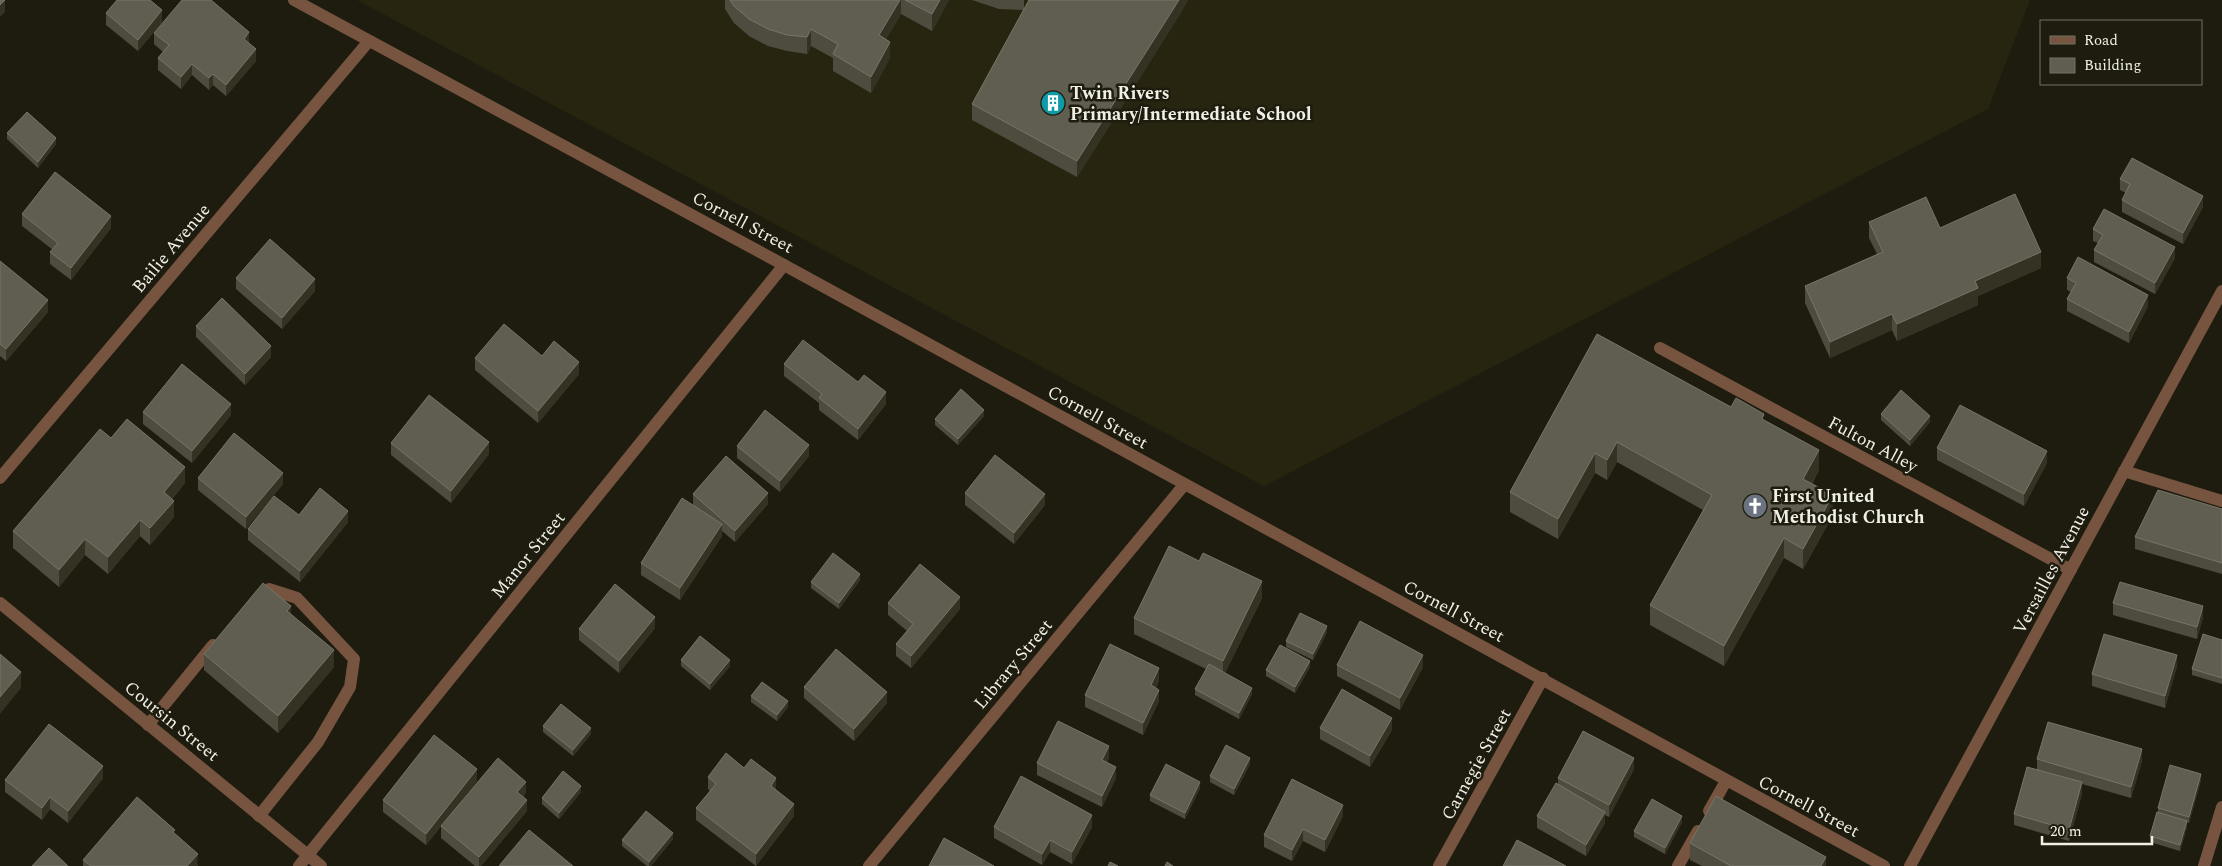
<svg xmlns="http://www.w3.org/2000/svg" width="2222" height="866" font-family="Spectral,serif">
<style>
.built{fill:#272410}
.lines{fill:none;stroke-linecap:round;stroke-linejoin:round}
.service{stroke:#76543f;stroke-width:12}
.minor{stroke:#76543f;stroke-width:12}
.tertiary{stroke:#76543f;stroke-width:12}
.wall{fill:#4e4c3e}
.shaded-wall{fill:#343223}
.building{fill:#605e50;stroke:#767568}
.labels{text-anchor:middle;stroke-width:5;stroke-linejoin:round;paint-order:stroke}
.poi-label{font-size:18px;font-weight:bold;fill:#f1f0e7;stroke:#1e1c0f;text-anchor:start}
.street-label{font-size:18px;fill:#f1f0e7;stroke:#1e1c0f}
</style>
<rect width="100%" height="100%" fill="#1e1c0f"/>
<!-- built -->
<polygon class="built" points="357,0 2030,0 1988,109 1264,486"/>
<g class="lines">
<!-- service -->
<g class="service">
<polyline points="1660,348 2071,570"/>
<polyline points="2124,471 2222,501"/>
<polyline points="259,599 269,589 297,598 354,659 350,687 318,742 259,816"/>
<polyline points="148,725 213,645"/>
<polyline points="1709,811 1726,781"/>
<polyline points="1678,866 1698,831"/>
<polyline points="2204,866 2222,807"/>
</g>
<!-- minor -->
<g class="minor">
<polyline points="294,0 784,265 1884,866"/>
<polyline points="0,478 369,41"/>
<polyline points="0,603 321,866"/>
<polyline points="299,866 784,265"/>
<polyline points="869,866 1184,485"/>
<polyline points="1439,866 1543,678"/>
</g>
<!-- tertiary -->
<polyline class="tertiary" points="1910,866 2222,291"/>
</g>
<!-- wall -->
<g class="wall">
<polygon points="725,0 949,0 932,31 901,14 886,39 890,58 871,93 833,71 833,58 811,46 807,54 787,51 768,46 749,36 734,23 725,9"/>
<polygon points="972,0 1024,0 1024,10 999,9"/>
<polygon points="1028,0 1188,0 1180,14 1077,177 972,120 972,104 1029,0"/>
<polygon points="106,13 162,22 138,51 106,25"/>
<polygon points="154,33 249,43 256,61 226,96 213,85 209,90 192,75 181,89 158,70 158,58 163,52 154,44"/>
<polygon points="7,133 56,144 38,168 7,139"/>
<polygon points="2120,179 2203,207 2183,244 2122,212 2122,200 2126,193 2120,190"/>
<polygon points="22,214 111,228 71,280 50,264 50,252 53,250 22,226"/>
<polygon points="1869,222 1940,228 2041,268 1978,296 1978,305 1897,341 1892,330 1830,358 1805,303 1805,286 1877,254 1869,238"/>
<polygon points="2093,229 2175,258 2155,294 2094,262 2094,250 2098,243 2093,241"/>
<polygon points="0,261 48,312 6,361 0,356"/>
<polygon points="236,278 315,291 282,329 236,289"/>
<polygon points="2067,278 2148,306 2129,343 2067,311 2067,299 2071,292 2067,290"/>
<polygon points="196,326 271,357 245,385 196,337"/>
<polygon points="1597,334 1731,407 1764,420 1819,470 1812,484 1833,515 1803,569 1784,558 1724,666 1650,625 1650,605 1703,510 1617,462 1607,480 1595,473 1558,539 1510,512 1510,492"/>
<polygon points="542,356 579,374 538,423 475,370 475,358"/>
<polygon points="784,364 858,382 886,404 858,440 819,410 819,403 784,376"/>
<polygon points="143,412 231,415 192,463 143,424"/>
<polygon points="1881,414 1930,422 1910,446 1881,420"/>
<polygon points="984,416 958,445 935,425 935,419"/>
<polygon points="111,438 185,483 172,499 174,517 150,545 140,536 108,574 85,555 59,587 13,548 13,531"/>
<polygon points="391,443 489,454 451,503 391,455"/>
<polygon points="737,446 809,456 780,492 737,458"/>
<polygon points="1937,448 2047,463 2024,506 1937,460"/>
<polygon points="198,478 283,484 246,529 198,490"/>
<polygon points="965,493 1045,505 1014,544 965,505"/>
<polygon points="693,494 768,504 735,542 722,531 722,536 680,600 641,575 641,563 693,505"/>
<polygon points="2222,509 2222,574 2135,549 2135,537"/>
<polygon points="299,515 348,522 300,582 248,540 248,529"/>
<polygon points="1199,561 1262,598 1225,673 1252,694 1239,719 1195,695 1195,689 1206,669 1134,634 1134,618"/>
<polygon points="860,580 839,609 811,588 811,582"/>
<polygon points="888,603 960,609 911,668 896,656 896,644 907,631 888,615"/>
<polygon points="2113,603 2203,617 2197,639 2113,615"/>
<polygon points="291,614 334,667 278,733 204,670 204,654"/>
<polygon points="655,628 619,673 579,640 579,629"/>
<polygon points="1327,632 1313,660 1286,647 1286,641"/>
<polygon points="2222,640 2222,684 2192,675 2192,669"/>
<polygon points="681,660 730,666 710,690 681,666"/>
<polygon points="1337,665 1423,667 1400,710 1337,676"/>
<polygon points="2177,666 2165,708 2092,686 2092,674"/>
<polygon points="1310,667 1295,693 1266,676 1266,670"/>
<polygon points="1159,680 1156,688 1159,701 1143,735 1085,707 1085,695"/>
<polygon points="804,687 887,703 854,741 804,698"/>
<polygon points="751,696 788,707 777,721 751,702"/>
<polygon points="543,726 591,734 573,756 543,732"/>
<polygon points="1320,728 1392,730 1370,767 1320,739"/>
<polygon points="1109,758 1107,762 1116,778 1102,807 1037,775 1037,763"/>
<polygon points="2037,759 2142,761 2131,798 2082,784 2082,794 2069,841 2014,825 2014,814 2037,770"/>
<polygon points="1250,764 1234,795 1210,782 1210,776"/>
<polygon points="744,768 776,790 794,816 756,866 696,820 696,808 710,791 708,789 708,777"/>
<polygon points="1634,769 1609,817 1605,815 1605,823 1586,856 1537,828 1537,816 1558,784 1558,778"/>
<polygon points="103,778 68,823 50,809 42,820 5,792 5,780"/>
<polygon points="2201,780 2189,823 2187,822 2187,827 2180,851 2150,842 2150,836 2158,812 2158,808"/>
<polygon points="477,781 426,845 383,812 383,800"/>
<polygon points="1200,788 1185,819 1150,801 1150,795"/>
<polygon points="581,792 559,819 542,804 542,798"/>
<polygon points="526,793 523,797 527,811 481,866 475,866 441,838 441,826"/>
<polygon points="1343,816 1325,852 1303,841 1292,861 1264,847 1264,835"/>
<polygon points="1682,822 1665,854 1634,837 1634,831"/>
<polygon points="994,827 1092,827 1072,864 1050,852 1042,865 994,838"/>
<polygon points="175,834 198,865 197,866 83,866 83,860"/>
<polygon points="673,839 651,866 647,866 622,846 622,840"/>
<polygon points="1690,843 1826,866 1702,866 1690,860"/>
</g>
<!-- shaded-wall -->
<g class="shaded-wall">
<polygon points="5,0 5,12 0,17 0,5"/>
<polygon points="900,0 901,0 901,14 879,51 879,35"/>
<polygon points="940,0 949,0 932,31 932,14"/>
<polygon points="1179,0 1188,0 1180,14 1077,177 1077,161"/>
<polygon points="162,10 162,22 138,51 138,40"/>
<polygon points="811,29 811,46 807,54 807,37"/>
<polygon points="249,32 249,44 244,39"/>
<polygon points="890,42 890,58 871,93 871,77"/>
<polygon points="256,49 256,61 226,96 226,85"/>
<polygon points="192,64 192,75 181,89 181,77"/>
<polygon points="213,74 213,85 209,90 209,78"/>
<polygon points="56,138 56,144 38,168 38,162"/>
<polygon points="2203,196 2203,207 2183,244 2183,233"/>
<polygon points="111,216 111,228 71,280 71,268"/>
<polygon points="2175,247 2175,258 2155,294 2155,283"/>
<polygon points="2041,252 2041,268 1978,296 1978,305 1897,341 1897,324 1975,281"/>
<polygon points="315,279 315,291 282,329 282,318"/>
<polygon points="2148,295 2148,306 2129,343 2129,332"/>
<polygon points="48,300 48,312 6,361 6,349"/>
<polygon points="1892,314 1892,330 1830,358 1830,342"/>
<polygon points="271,346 271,357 245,385 245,374"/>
<polygon points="579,362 579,374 538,423 538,411"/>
<polygon points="886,392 886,404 858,440 858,429"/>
<polygon points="231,404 231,415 192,463 192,451"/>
<polygon points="984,410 984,416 958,445 958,439"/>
<polygon points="1930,416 1930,422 1910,446 1910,440"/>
<polygon points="489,442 489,454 451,503 451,491"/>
<polygon points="1617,442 1617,462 1607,480 1607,460"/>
<polygon points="809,445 809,456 780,492 780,481"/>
<polygon points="1819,450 1819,470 1803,499 1803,479"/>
<polygon points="2047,451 2047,463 2024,506 2024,494"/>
<polygon points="1595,453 1595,473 1558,539 1558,519"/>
<polygon points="185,467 185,483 164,508 164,492"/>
<polygon points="283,473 283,484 246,529 246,517"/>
<polygon points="768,493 768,504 735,542 735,531"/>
<polygon points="1045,494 1045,505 1014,544 1014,533"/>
<polygon points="1833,495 1833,515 1803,569 1803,549"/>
<polygon points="174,501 174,517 150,545 150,528"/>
<polygon points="348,511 348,522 300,582 300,571"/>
<polygon points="140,520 140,536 108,574 108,557"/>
<polygon points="722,524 722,536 680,600 680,588"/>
<polygon points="1784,538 1784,558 1724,666 1724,646"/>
<polygon points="85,539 85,555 59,587 59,570"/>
<polygon points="860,574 860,580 839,609 839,603"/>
<polygon points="1262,581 1262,598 1223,677 1223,661"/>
<polygon points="960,597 960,609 911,668 911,656"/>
<polygon points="291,606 291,623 287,611"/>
<polygon points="2203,606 2203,617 2197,639 2197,627"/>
<polygon points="655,617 655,628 619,673 619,661"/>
<polygon points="1327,626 1327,632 1313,660 1313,654"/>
<polygon points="334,650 334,667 278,733 278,716"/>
<polygon points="1423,655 1423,667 1400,710 1400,698"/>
<polygon points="2177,655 2177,666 2165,708 2165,696"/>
<polygon points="730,660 730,666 710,690 710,684"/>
<polygon points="1310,661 1310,667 1295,693 1295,687"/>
<polygon points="1159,668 1159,680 1151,697 1151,685"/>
<polygon points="21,672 21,688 0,714 0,697"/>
<polygon points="1252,688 1252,694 1239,719 1239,713"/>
<polygon points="1159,690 1159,701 1143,735 1143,723"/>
<polygon points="887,692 887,703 854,741 854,729"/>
<polygon points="788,701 788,707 777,721 777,715"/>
<polygon points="1392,718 1392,730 1370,767 1370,756"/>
<polygon points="591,728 591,734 573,756 573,750"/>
<polygon points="1109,746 1109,758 1102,771 1102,760"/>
<polygon points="2142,749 2142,761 2131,798 2131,787"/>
<polygon points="1250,758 1250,764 1234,795 1234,789"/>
<polygon points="1634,758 1634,769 1609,817 1609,805"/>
<polygon points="103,766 103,778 68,823 68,811"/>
<polygon points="1116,767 1116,778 1102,807 1102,796"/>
<polygon points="477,769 477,781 426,845 426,834"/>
<polygon points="2201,774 2201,780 2189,823 2189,817"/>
<polygon points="776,778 776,790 771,798 771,786"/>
<polygon points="526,782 526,793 517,804 517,792"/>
<polygon points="1200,782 1200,788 1185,819 1185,813"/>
<polygon points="2082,782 2082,794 2069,841 2069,830"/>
<polygon points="581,786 581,792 559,819 559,813"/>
<polygon points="50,797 50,809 42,820 42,808"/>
<polygon points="527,800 527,811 481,866 479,866 479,857"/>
<polygon points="794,804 794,816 756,866 756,854"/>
<polygon points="1343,805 1343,816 1325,852 1325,840"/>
<polygon points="1605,812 1605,823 1586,856 1586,845"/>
<polygon points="1092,815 1092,827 1072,864 1072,852"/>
<polygon points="1682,816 1682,822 1665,854 1665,848"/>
<polygon points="2187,821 2187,827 2180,851 2180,845"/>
<polygon points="1303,829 1303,841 1292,861 1292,850"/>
<polygon points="673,833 673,839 651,866 649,866 649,862"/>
<polygon points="1050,840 1050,852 1042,865 1042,854"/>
<polygon points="198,854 197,866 187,866"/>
<polygon points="1826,857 1826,866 1821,866"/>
</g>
<!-- building -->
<g class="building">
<polygon points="0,0 5,0 0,5"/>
<polygon points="117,0 150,0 162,10 138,40 106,13"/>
<polygon points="182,0 211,0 249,32 244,39 256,49 226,85 213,74 209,78 192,64 181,77 158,58 169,45 154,33"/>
<polygon points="730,0 900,0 879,35 890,42 871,77 833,54 838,44 811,29 807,37 787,35 768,29 749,19 734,6"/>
<polygon points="905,0 940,0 932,14"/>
<polygon points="1029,0 1179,0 1077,161 972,104"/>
<polygon points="27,112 56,138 38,162 7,133"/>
<polygon points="2132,158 2203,196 2183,233 2122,200 2130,184 2120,179"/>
<polygon points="55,172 111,216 71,268 50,252 58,243 22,214"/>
<polygon points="2015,194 2041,252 1975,281 1978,288 1897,324 1892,314 1830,342 1805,286 1883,252 1869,222 1926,197 1940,228"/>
<polygon points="2104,209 2175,247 2155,283 2094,250 2103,235 2093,229"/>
<polygon points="270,239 315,279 282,318 236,278"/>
<polygon points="2078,257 2148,295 2129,332 2067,299 2076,283 2067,278"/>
<polygon points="0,261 48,300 6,349 0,344"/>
<polygon points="222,298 271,346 245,374 196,326"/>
<polygon points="504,324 542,356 554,341 579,362 538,411 475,358"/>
<polygon points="1597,334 1731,407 1736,398 1764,414 1762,419 1819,450 1803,479 1833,495 1803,549 1784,538 1724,646 1650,605 1712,495 1617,442 1607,460 1595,453 1558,519 1510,492"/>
<polygon points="803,340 858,382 864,375 886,392 858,429 819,398 822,394 784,364"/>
<polygon points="182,364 231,404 192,451 143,412"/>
<polygon points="961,389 984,410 958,439 935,419"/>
<polygon points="1901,390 1930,416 1910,440 1881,414"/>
<polygon points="429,395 489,442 451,491 391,443"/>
<polygon points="1960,405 2047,451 2024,494 1937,448"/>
<polygon points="765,410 809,445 780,481 737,446"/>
<polygon points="127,419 185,467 164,492 174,501 150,528 140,520 108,557 85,539 59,570 13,531 100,429 111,438"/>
<polygon points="234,433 283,473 246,517 198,478"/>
<polygon points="995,455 1045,494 1014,533 965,493"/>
<polygon points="726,456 768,493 735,531 693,494"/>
<polygon points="320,488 348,511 300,571 248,529 274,496 299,515"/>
<polygon points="2158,490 2222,509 2222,563 2135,537"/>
<polygon points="682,498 722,524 680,588 641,563"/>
<polygon points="1169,546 1199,561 1203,553 1262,581 1223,661 1134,618"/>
<polygon points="833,553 860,574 839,603 811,582"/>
<polygon points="920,564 960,597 911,656 896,644 913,624 888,603"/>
<polygon points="2120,582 2203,606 2197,627 2113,603"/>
<polygon points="263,583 291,606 287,611 334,650 278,716 204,654"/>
<polygon points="615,584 655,617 619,661 579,629"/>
<polygon points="1300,613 1327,626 1313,654 1286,641"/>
<polygon points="1360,621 1423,655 1400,698 1337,665"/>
<polygon points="2104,634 2177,655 2165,696 2092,674"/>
<polygon points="2203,634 2222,640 2222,678 2192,669"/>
<polygon points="700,636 730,660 710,684 681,660"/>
<polygon points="1110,644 1159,668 1151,685 1159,690 1143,723 1085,695"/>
<polygon points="1280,645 1310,661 1295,687 1266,670"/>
<polygon points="836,649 887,692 854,729 804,687"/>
<polygon points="0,654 21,672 0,697"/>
<polygon points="1209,664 1252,688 1239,713 1195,689"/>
<polygon points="762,682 788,701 777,715 751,696"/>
<polygon points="1342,689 1392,718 1370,756 1320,728"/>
<polygon points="561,704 591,728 573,750 543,726"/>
<polygon points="1058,721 1109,746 1102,760 1116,767 1102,796 1037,763"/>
<polygon points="2048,722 2142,749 2131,787 2037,759"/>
<polygon points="49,724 103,766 68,811 50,797 42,808 5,780"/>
<polygon points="1583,731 1634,758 1609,805 1558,778"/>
<polygon points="434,735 477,769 426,834 383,800"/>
<polygon points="1226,745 1250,758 1234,789 1210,776"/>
<polygon points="726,753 744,768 751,759 776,778 771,786 794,804 756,854 696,808 716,784 708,777"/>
<polygon points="498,758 526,782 517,792 527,800 479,857 441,826"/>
<polygon points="1166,764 1200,782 1185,813 1150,795"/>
<polygon points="2170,765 2201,774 2189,817 2158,808"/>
<polygon points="2027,767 2082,782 2069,830 2014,814"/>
<polygon points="563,771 581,786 559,813 542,798"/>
<polygon points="1021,776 1092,815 1072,852 1050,840 1042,854 994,827"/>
<polygon points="1292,779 1343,805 1325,840 1303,829 1292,850 1264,835"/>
<polygon points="1556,783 1605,812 1586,845 1537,816"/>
<polygon points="1716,796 1826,857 1821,866 1731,866 1690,843"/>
<polygon points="137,797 175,830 173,832 198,854 187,866 91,866 83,860"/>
<polygon points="1652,799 1682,816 1665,848 1634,831"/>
<polygon points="646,811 673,833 649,862 622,840"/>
<polygon points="2157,812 2187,821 2180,845 2150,836"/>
<polygon points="529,830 573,866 499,866"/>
<polygon points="944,838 994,866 929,866"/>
<polygon points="1517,840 1566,866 1503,866"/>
<polygon points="49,848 68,866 32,866"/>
<polygon points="1110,862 1118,866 1108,866"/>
<polygon points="1167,862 1173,866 1165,866"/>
</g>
<!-- icons -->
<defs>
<symbol id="building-disc" viewBox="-11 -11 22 22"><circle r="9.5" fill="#0f9aa8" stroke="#1e1c0f"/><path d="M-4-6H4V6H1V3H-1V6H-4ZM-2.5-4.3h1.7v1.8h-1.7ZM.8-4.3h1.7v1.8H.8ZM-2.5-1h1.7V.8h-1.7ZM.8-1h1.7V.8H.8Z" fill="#fff"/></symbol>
<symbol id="church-disc" viewBox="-11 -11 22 22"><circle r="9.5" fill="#6b7280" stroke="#1e1c0f"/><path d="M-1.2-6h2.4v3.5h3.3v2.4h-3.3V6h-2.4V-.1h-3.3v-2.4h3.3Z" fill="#fff"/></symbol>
</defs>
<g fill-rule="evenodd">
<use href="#building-disc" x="1039" y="89" width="28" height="28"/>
<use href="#church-disc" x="1741" y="492" width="28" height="28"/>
</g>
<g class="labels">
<!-- poi labels -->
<g class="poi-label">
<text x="1070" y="99">Twin Rivers<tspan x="1070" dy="21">Primary/Intermediate School</tspan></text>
<text x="1772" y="502">First United<tspan x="1772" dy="21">Methodist Church</tspan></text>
</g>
<!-- street labels -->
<g class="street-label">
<text transform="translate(743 222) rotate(28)" y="6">Cornell Street</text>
<text transform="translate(171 248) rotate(-50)" y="6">Bailie Avenue</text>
<text transform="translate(1098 417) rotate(29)" y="6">Cornell Street</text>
<text transform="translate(1873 444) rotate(28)" y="6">Fulton Alley</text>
<text transform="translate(528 555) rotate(-51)" y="6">Manor Street</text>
<text transform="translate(2051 570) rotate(-62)" y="6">Versailles Avenue</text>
<text transform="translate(1454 611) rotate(28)" y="6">Cornell Street</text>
<text transform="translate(1013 664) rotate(-50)" y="6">Library Street</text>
<text transform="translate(172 721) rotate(39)" y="6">Coursin Street</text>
<text transform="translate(1476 764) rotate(-61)" y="6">Carnegie Street</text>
<text transform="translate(1809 806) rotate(28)" y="6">Cornell Street</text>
</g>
</g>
<!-- legend -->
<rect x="2040" y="20" width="162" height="65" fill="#1e1c0f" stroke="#727165"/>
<rect x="2050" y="36" width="25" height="8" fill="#76543f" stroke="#727165"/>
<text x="2084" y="45" font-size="15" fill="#f1f0e7">Road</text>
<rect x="2050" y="58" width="25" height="15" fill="#605e50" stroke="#727165"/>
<text x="2084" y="70" font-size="15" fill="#f1f0e7">Building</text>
<!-- scale -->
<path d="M2042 836v8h110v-8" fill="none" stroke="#f1f0e7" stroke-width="2.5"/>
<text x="2050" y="836" font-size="15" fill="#f1f0e7" stroke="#1e1c0f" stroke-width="4" paint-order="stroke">20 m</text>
</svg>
